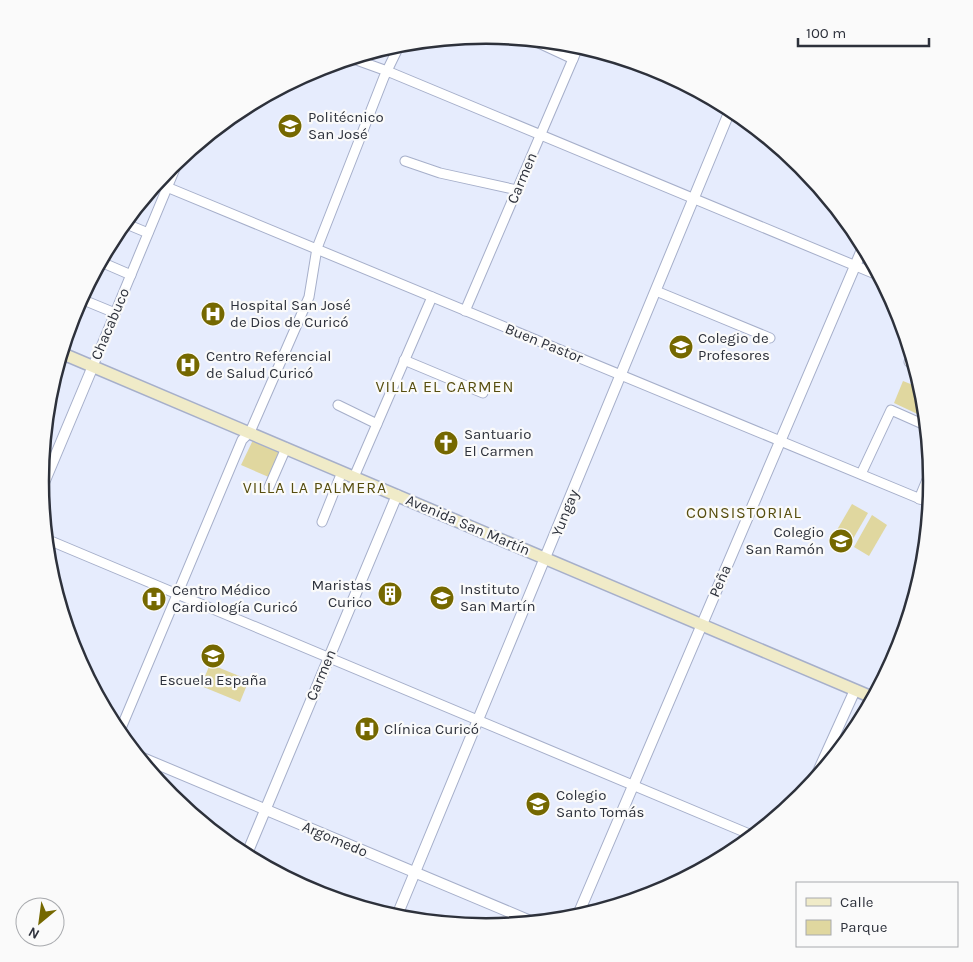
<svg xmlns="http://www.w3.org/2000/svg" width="973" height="962" font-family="Karla,sans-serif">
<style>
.green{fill:#e0d79f}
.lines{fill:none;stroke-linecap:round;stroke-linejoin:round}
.minor-casing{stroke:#a6afca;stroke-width:11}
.tertiary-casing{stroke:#a6afca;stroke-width:12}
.secondary-casing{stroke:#a6afca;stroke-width:14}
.minor{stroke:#fff;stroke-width:9}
.tertiary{stroke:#fff;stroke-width:10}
.secondary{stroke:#f0ebc8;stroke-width:11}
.labels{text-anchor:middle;stroke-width:4.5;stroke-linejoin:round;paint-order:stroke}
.poi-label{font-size:15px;fill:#2d313b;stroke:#fafafa;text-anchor:start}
.street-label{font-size:15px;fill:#2d313b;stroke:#fafafa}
.neighbourhood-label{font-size:16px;letter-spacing:1px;fill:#574e0f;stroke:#fafafa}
.rim{fill:none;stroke:#2d313b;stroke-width:2.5}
</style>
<rect width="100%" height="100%" fill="#e6ecfd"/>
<!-- green -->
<g class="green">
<polygon points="903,381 923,389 926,418 894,403"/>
<polygon points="253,440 282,452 271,478 241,465"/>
<polygon points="852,504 868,513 850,544 834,535"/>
<polygon points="872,515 887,525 869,556 854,547"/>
<polygon points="210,664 249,680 240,702 201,686"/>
</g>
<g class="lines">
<defs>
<g id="minor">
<polyline points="530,39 573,59"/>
<polyline points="351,58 387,71 880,276"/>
<polyline points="405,161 440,173 517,190"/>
<polyline points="157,183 930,503"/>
<polyline points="124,223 148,233"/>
<polyline points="101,262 131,275"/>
<polyline points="656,291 770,338"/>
<polyline points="81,299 115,313"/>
<polyline points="465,311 579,45"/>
<polyline points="404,360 483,393"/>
<polyline points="909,362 912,355"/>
<polyline points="93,366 179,159"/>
<polyline points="338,405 377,424"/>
<polyline points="861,474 891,410 927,426"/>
<polyline points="354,477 432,297"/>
<polyline points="269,487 286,448"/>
<polyline points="919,499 931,470"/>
<polyline points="322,522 342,472"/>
<polyline points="46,539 754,836"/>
<polyline points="119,733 242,440 250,432 309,297 317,248 384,77 400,44"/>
</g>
<g id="tertiary">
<polyline points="41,490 93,366"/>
<polyline points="138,756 533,922"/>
<polyline points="812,785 855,690"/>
<polyline points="246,856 397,495"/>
<polyline points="577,917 864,245"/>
<polyline points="396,918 731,108"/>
</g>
<polyline id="secondary" points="61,353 874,698"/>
</defs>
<!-- minor casing -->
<use href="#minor" class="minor-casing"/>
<!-- tertiary casing -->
<use href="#tertiary" class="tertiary-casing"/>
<!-- secondary casing -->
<use href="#secondary" class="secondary-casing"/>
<!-- minor -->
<use href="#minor" class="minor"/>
<!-- tertiary -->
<use href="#tertiary" class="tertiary"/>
<!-- secondary -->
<use href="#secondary" class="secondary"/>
</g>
<!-- icons -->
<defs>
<symbol id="school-disc" viewBox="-11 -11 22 22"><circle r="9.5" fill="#756800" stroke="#fafafa"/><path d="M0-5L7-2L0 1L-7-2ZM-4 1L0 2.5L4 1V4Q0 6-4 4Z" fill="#fff"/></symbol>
<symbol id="hospital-disc" viewBox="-11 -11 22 22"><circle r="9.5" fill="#756800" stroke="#fafafa"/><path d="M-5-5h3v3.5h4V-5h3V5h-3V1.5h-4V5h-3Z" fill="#fff"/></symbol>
<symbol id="university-disc" viewBox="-11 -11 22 22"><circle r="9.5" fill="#756800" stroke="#fafafa"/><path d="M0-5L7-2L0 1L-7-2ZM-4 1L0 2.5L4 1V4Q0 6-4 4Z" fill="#fff"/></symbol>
<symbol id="church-disc" viewBox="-11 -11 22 22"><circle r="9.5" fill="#756800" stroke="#fafafa"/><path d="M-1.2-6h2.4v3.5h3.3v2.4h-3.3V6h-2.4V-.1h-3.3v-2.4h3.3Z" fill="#fff"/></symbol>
<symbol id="building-disc" viewBox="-11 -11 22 22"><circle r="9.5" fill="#756800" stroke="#fafafa"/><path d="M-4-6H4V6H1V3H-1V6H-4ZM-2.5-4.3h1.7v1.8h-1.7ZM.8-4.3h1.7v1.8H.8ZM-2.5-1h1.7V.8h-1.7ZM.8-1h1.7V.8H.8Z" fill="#fff"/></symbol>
</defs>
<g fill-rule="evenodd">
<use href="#school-disc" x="276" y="112" width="28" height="28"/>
<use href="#hospital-disc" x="199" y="300" width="28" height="28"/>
<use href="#university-disc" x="667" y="333" width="28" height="28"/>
<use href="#hospital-disc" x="174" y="351" width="28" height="28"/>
<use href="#church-disc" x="432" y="429" width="28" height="28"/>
<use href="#school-disc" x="827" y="527" width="28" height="28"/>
<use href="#building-disc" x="376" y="580" width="28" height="28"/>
<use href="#school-disc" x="428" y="584" width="28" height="28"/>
<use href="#hospital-disc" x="140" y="585" width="28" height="28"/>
<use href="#school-disc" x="199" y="642" width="28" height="28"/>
<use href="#hospital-disc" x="353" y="715" width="28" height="28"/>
<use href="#school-disc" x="524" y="790" width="28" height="28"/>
</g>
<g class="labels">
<!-- poi labels -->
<g class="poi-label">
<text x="308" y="122">Politécnico<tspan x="308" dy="17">San José</tspan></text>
<text x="230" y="310">Hospital San José<tspan x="230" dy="17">de Dios de Curicó</tspan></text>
<text x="698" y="343">Colegio de<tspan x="698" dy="17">Profesores</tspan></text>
<text x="206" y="361">Centro Referencial<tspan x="206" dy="17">de Salud Curicó</tspan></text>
<text x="464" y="439">Santuario<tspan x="464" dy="17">El Carmen</tspan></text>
<text x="824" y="537" text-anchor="end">Colegio<tspan x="824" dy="17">San Ramón</tspan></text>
<text x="372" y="590" text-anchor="end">Maristas<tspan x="372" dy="17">Curico</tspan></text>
<text x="460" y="594">Instituto<tspan x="460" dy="17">San Martín</tspan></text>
<text x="172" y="595">Centro Médico<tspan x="172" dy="17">Cardiología Curicó</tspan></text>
<text x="213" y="685" text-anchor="middle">Escuela España</text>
<text x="384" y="734">Clínica Curicó</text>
<text x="556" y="800">Colegio<tspan x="556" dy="17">Santo Tomás</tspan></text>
</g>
<!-- street labels -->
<g class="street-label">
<text transform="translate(522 178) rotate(-67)" y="5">Carmen</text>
<text transform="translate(110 324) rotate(-67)" y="5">Chacabuco</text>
<text transform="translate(544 343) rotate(22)" y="5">Buen Pastor</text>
<text transform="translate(565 513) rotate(-68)" y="5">Yungay</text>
<text transform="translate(468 525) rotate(23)" y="5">Avenida San Martín</text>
<text transform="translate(720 581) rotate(-67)" y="5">Peña</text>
<text transform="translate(321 675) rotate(-67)" y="5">Carmen</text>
<text transform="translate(335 839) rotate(23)" y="5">Argomedo</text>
</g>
<!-- neighbourhood labels -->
<g class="neighbourhood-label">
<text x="445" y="392">VILLA EL CARMEN</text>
<text x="315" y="493">VILLA LA PALMERA</text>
<text x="744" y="518">CONSISTORIAL</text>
</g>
</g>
<!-- crop -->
<path d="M0 0H973V962H0ZM49 481a437 437 0 1 1 874 0a437 437 0 1 1-874 0Z" fill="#fafafa" fill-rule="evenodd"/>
<path class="rim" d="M49 481a437 437 0 1 1 874 0a437 437 0 1 1-874 0Z"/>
<!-- legend -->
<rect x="796" y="882" width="162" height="65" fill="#fafafa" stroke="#a8aaae"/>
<rect x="806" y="898" width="25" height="8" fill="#f0ebc8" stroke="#a8aaae"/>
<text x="840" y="907" font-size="15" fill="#2d313b">Calle</text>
<rect x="806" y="920" width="25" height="15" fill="#e0d79f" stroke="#a8aaae"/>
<text x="840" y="932" font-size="15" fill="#2d313b">Parque</text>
<!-- north arrow -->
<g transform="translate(40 922) rotate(209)"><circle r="24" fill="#fafafa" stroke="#a8aaae"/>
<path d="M0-4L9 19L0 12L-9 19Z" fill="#756800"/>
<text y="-8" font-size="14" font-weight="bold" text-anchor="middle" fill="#2d313b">N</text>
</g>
<!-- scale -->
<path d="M798 38v8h131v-8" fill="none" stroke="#2d313b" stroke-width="2.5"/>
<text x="806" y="38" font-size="15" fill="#2d313b" stroke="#fafafa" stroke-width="4" paint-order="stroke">100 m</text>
</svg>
